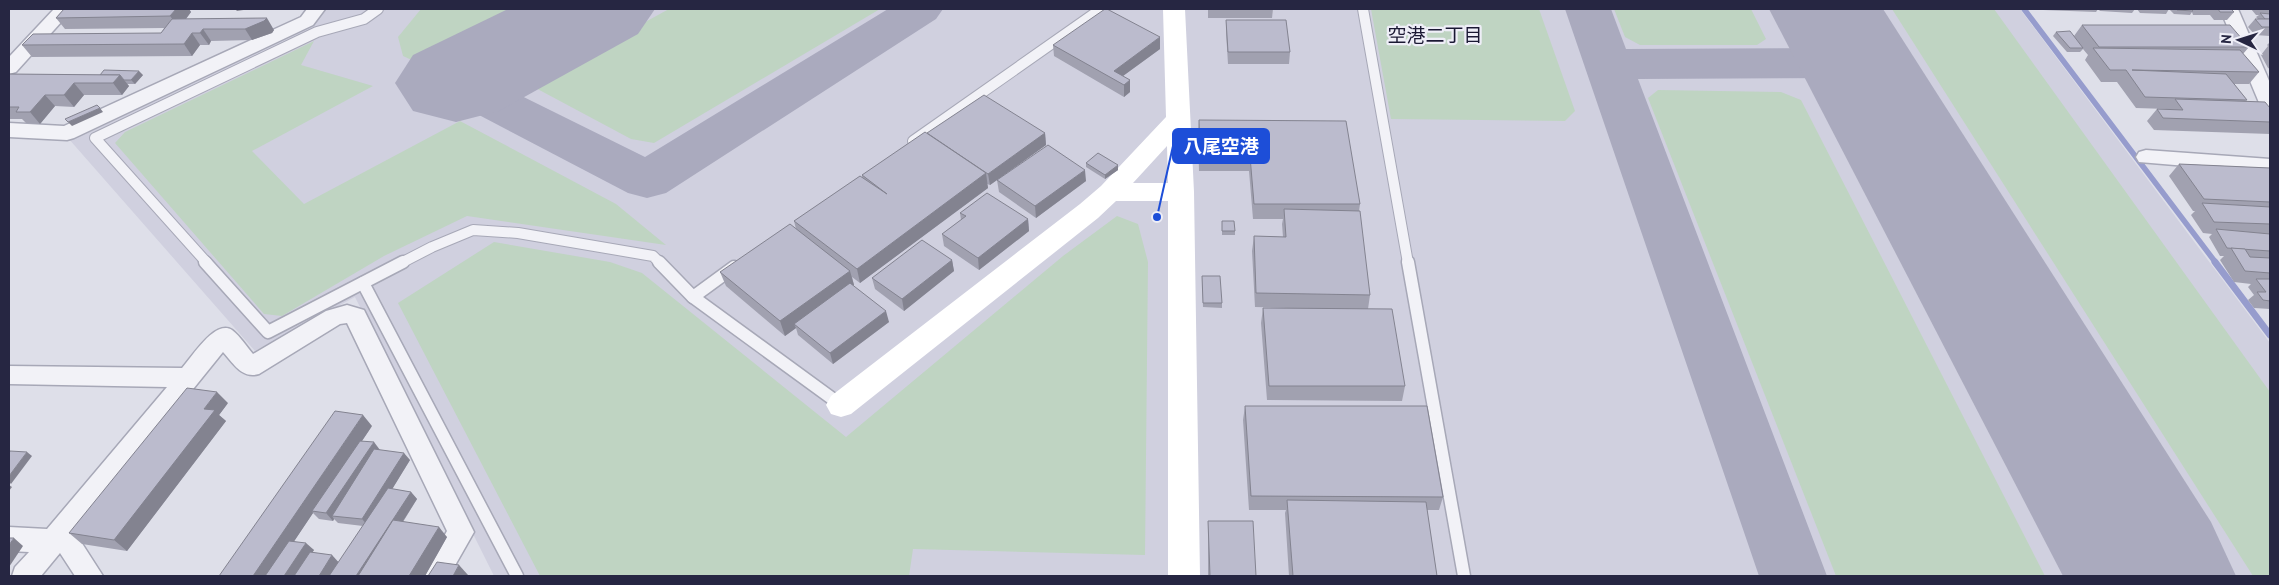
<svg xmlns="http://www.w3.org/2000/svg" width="2279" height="585" font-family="'PT Sans','Noto Sans JP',sans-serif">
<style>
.built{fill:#d0d0df}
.green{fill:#bfd4c2}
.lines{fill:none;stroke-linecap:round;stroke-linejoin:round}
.stream-far1{stroke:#969ccd;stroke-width:5.5}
.stream{stroke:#969ccd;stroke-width:7}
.taxiway{fill:#aaaabe;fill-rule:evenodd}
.runway{fill:#aaaabe;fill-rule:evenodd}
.lane-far1-casing{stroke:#a7a8b7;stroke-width:12}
.lane-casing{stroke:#a7a8b7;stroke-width:15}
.street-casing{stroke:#a7a8b7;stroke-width:3}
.lane-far1{stroke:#f2f2f7;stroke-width:10}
.lane{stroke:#f2f2f7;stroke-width:12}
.street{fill:#f2f2f7;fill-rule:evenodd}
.secondary{fill:#fff;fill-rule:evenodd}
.wall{fill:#a1a1b0;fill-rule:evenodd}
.shaded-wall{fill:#838390}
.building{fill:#bbbbcd;stroke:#838390}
.labels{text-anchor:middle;stroke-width:4.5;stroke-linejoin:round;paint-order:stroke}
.neighbourhood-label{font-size:19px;fill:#1a1833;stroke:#eeeef7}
.leader{fill:none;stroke:#1d4ed8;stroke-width:2}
.callout-dot{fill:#1d4ed8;stroke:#eeeef7;stroke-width:2}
.callout{fill:#1d4ed8;stroke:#1d4ed8;stroke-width:2}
.callout-label{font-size:19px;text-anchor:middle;font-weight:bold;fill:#fff}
</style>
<rect width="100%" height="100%" fill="#dedfe9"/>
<!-- built -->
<polygon class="built" points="322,9 2020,9 2270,343 2270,576 494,576 355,297 255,351 68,138 314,22"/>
<!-- green -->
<g class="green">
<polygon points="421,9 530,9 431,59 416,62 403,56 398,37"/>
<polygon points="669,9 880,9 654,143 631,139 530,85"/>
<polygon points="1371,9 1539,9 1575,111 1565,121 1391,119"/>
<polygon points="1614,9 1751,9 1766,39 1757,45 1640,45 1625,37"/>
<polygon points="1892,9 1994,9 2270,392 2270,576 2253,576"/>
<polygon points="314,41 301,65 373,86 252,151 304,204 460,121 616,204 666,245 467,216 384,256 282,316 264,314 115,143 125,132"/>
<polygon points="1658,90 1781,92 1801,100 2045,576 1836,576 1648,98"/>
<polygon points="1117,216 1138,224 1148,262 1145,555 913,549 909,576 540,576 398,303 494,242 610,262 642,273 846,437 1063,256"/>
</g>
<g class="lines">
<!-- stream-far1 -->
<polyline class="stream-far1" points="2024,9 2216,263"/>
<!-- stream -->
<polyline class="stream" points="2215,262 2270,335"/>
<!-- taxiway -->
<g class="taxiway">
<polygon points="888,9 943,9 936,19 666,193 647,198 628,193 439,94 431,83 439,72 456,67 473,72 645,157"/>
<polygon points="1565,9 1611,9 1626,49 1857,48 1874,52 1881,63 1874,74 1857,78 1638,79 1827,576 1759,576"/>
</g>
<!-- runway -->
<g class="runway">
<polygon points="508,9 655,9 638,34 499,111 456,122 413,111 395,83 413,55"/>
<polygon points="1769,9 1883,9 2211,522 2236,576 2063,576"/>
</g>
<defs>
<g id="lane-far1">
<polyline points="1363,9 1408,263"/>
<polyline points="913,141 1101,9"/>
<polyline points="207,263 95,138 317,32 364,19 378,9"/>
<polyline points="401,263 432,247 473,230 518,233 653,256 660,263"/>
</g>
<g id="lane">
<polyline points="205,262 268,332 403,262"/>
<polyline points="659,262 693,297 841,405"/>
<polyline points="1408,262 1464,576"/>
<polyline points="363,283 517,576"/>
<polyline points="693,297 734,267"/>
</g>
<g id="street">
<polygon points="54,9 73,9 16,72 9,74 9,57"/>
<polygon points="307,9 325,9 313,25 74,138 67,140 9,137 9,123 64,126 301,17"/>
<polygon points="2220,9 2238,9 2270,83 2270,111 2263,110 2260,105"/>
<polygon points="2146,150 2270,159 2270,173 2139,162 2136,157 2139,152"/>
<path d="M 347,305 L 364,310 L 474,532 L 449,576 L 422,576 L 447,531 L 347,323 L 340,324 L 259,374 C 242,379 234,364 223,352 L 76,534 L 103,576 L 75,576 L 60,553 L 41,576 L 12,576 L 15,567 L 29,552 L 9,551 L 9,527 L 47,529 L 167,387 L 9,384 L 9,366 L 182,368 C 192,357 215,319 232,330 C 240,336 247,347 253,354 L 326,311 Z"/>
</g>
</defs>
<!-- lane-far1 casing -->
<use href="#lane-far1" class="lane-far1-casing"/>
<!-- lane casing -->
<use href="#lane" class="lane-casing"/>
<!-- street casing -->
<use href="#street" class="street-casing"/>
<!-- lane-far1 -->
<use href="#lane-far1" class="lane-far1"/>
<!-- lane -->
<use href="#lane" class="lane"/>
<!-- street -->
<use href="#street" class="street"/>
<!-- secondary -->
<path class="secondary" d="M 1163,9 L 1185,9 L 1194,192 L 1200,576 L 1168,576 L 1168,201 L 1116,201 L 1098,218 L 851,414 L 841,417 L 831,414 L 826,405 L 831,396 L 1080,204 L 1101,186 L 1166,117 ZM 1167,146 L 1168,183 L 1133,183 Z"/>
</g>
<!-- wall -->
<g class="wall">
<polygon points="64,9 189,9 191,12 186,19 274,30 272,33 252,40 211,41 209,45 200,45 192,56 32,57 22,45 161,33 164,28 65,29 56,18"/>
<polygon points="257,9 287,9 257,10"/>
<polygon points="1208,9 1273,9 1272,18 1208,18"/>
<polygon points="2042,9 2098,9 2096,12 2043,10"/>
<polygon points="2098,9 2135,9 2132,13 2100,11"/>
<polygon points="2137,9 2169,9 2166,14 2140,13"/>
<polygon points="2169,9 2231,9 2234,12 2227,20 2214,20 2210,15 2193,15 2192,12 2190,15 2174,14"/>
<polygon points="2251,9 2270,9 2270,36 2255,35 2248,27 2255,19 2258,19 2256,17 2259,15 2256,15"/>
<polygon points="1226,20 1290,52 1289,64 1228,64 1226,32"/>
<polygon points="2082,25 2249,47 2243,54 2259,72 2249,84 2234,84 2247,100 2245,101 2270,108 2270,134 2154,130 2147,121 2157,109 2167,109 2136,108 2117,82 2101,82 2085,60 2088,55 2083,49 2080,52 2067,52 2053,36 2056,32 2074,36"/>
<polygon points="2270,42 2270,69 2268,68 2261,55 2268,46 2267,45"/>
<polygon points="1053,45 1160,49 1123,76 1130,80 1130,92 1124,97 1054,56"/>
<polygon points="9,74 143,75 135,84 127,84 129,86 122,95 84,95 74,107 55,106 40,124 26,123 22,119 9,119"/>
<polygon points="1199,120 1360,204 1359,211 1370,295 1368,309 1405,386 1402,401 1267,400 1261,323 1263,308 1288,308 1255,307 1252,251 1254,236 1283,237 1282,224 1283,219 1253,219 1249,171 1199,171 1198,135"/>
<polygon points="927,133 1045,133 1046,145 990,185 987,184 988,188 860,283 852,277 854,285 853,286 889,322 833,364 798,335 796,328 785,336 726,286 720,272 796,229 794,221 862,177 862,175 927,134"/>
<polygon points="1086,163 1118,170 1105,179 1086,167"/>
<polygon points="2179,164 2270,168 2270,309 2254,308 2248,300 2254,295 2248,287 2251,284 2234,282 2220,260 2224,256 2220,256 2209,237 2212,234 2203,233 2191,215 2195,211 2193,211 2169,176"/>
<polygon points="997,180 1086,181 1036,218 999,192"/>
<polygon points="960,213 1028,219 1029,231 979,270 944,246 942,234 961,220"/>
<polygon points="1222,221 1235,231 1235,235 1222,235"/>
<polygon points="952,260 954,271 904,311 875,289 872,278"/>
<polygon points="1202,276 1222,303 1222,308 1203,307"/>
<polygon points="228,403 219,415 226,421 127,551 82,544 69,533"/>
<polygon points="1245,406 1443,497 1439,510 1427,510 1437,576 1289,576 1285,513 1286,510 1249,510 1243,420"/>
<path d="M 372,426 L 362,441 L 380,450 L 410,460 L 392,489 L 411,492 L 417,499 L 403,522 L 447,537 L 425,576 L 219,576 ZM 313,513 L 319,519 L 333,521 L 334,519 L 338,523 L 363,526 L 339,562 L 312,552 L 314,550 L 294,541 Z"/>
<polygon points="1208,521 1256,576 1208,576"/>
</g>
<!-- shaded-wall -->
<g class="shaded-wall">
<polygon points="176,9 189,9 191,12 179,28 170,16"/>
<polygon points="235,9 250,9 237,11"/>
<polygon points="267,18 274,30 272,33 252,40 245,29"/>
<polygon points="203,29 211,41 209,45 200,33"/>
<polygon points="192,33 200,45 192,56 184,44"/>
<polygon points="1160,37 1160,49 1116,81 1114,71"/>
<polygon points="139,71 143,75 135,84 131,80"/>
<polygon points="120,75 129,86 122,95 113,83"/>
<polygon points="1130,80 1130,92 1124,97 1124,85"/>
<polygon points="74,83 84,95 74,107 64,95"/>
<polygon points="45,95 55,106 40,124 30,112"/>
<polygon points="100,108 103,112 72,126 68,122"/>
<polygon points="1045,133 1046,145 990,185 988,174"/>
<polygon points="1118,165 1118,170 1105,179 1105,175"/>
<polygon points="1085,170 1086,181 1036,218 1035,206"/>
<polygon points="986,173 988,188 860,283 857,269"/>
<polygon points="1028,219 1029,231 979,270 978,258"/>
<polygon points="952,260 954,271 904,311 902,299"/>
<polygon points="850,271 854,285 798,327 794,324 796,328 785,336 780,321"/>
<polygon points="886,311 889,322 833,364 830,353"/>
<polygon points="217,392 228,403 219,415 226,421 127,551 114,540 204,409"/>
<polygon points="363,415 372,426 314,512 312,511 313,513 271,576 253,576"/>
<polygon points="374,442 380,450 332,516 334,519 333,521 326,513"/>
<polygon points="27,452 32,456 11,484 9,482 9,476"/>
<polygon points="404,453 410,460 369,527 362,519"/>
<polygon points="9,485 12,487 9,491"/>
<polygon points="411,492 417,499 368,576 356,576"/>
<polygon points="439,527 447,537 425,576 409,576"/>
<polygon points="14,538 23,546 9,567 9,545"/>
<polygon points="306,543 314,550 297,576 284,576"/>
<polygon points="332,555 342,566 336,576 319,576"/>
<polygon points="459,565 468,575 467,576 453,576"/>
</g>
<!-- building -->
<g class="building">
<polygon points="64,9 176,9 170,16 56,18"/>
<polygon points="1105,9 1107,9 1160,37 1114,71 1130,80 1124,85 1053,45"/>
<polygon points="2176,9 2191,9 2193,11 2177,10"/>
<polygon points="2218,9 2231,9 2234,12 2220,12"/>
<polygon points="2260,13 2270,14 2270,19 2265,19"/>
<polygon points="267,18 264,21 245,29 203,29 200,33 192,33 184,44 22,45 33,34 161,33 172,19"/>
<polygon points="2255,19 2270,19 2270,27 2262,27"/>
<polygon points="1226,20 1286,20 1290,52 1228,52"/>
<polygon points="2082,25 2230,25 2249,47 2099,47"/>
<polygon points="2070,31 2083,48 2070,48 2056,32"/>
<polygon points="2093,48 2240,50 2259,72 2132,70 2226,74 2247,100 2145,97 2126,70 2110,70"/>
<polygon points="104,70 139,71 131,80 124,80 120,75 100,75"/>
<polygon points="9,74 120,75 113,83 74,83 64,95 45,95 30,112 16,112 19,107 9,107"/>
<polygon points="984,95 1045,133 988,174 927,133"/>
<polygon points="2175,99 2265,102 2270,108 2270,122 2163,118 2157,109 2183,110"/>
<polygon points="97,105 100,108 68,122 65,119"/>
<polygon points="1199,120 1346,121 1360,204 1254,204 1250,156 1200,156"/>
<polygon points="925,132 986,173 857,269 794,221 860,176 887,194 862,175"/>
<polygon points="1048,145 1085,170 1035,206 997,180"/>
<polygon points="1098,153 1118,165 1105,175 1086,163"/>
<polygon points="2179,164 2270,168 2270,202 2204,199"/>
<polygon points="987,193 1028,219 978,258 942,234 966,216 960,213"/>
<polygon points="2202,203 2270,207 2270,224 2214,222"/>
<polygon points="1284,209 1360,211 1370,295 1256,293 1254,236 1286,237"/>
<polygon points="1222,221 1234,221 1235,231 1222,231"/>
<polygon points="790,224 850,271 780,321 720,272"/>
<polygon points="2216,229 2270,234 2270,251 2227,248"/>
<polygon points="922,240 952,260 902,299 872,278"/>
<polygon points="2231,248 2245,249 2250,257 2270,258 2270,273 2245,271"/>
<polygon points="1202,276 1220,276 1222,303 1203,303"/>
<polygon points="2256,279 2270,279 2270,301 2263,300 2257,292 2266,292"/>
<polygon points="850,283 886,311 830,353 794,324"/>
<polygon points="1263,308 1392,309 1405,386 1269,386"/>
<polygon points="187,388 217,392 204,409 215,410 114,540 69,533"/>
<polygon points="1245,406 1427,406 1443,497 1251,496"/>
<polygon points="335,411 363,415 253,576 219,576"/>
<polygon points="360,441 374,442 326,513 312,511"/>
<polygon points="374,449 404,453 362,519 332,516"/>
<polygon points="10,451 27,452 9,476 9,453"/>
<polygon points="388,488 411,492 356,576 329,576"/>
<polygon points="1287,500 1426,502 1437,576 1293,576"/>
<polygon points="393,520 439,527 409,576 358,576"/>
<polygon points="1208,521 1253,521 1256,576 1210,576"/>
<polygon points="9,538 14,538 9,545"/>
<polygon points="289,541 306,543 284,576 265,576"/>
<polygon points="310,552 332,555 319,576 294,576"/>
<polygon points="437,562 459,565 453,576 428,576"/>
</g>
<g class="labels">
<!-- neighbourhood labels -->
<g class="neighbourhood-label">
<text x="1435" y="42">空港二丁目</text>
</g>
</g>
<!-- callouts -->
<path class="leader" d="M1157 217L1173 146"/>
<circle class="callout-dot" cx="1157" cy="217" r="5"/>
<rect class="callout" x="1173" y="129" width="96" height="34" rx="5"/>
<g class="callout-label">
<text x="1221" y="153">八尾空港</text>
</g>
<!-- border -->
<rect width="2279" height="585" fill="none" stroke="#262642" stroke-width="20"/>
<!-- north arrow -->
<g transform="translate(2239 40) rotate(274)" stroke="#eeeef7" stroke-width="4" paint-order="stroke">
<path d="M0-4L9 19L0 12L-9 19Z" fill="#262642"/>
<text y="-8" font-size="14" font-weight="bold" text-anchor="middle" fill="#262642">N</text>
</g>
</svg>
